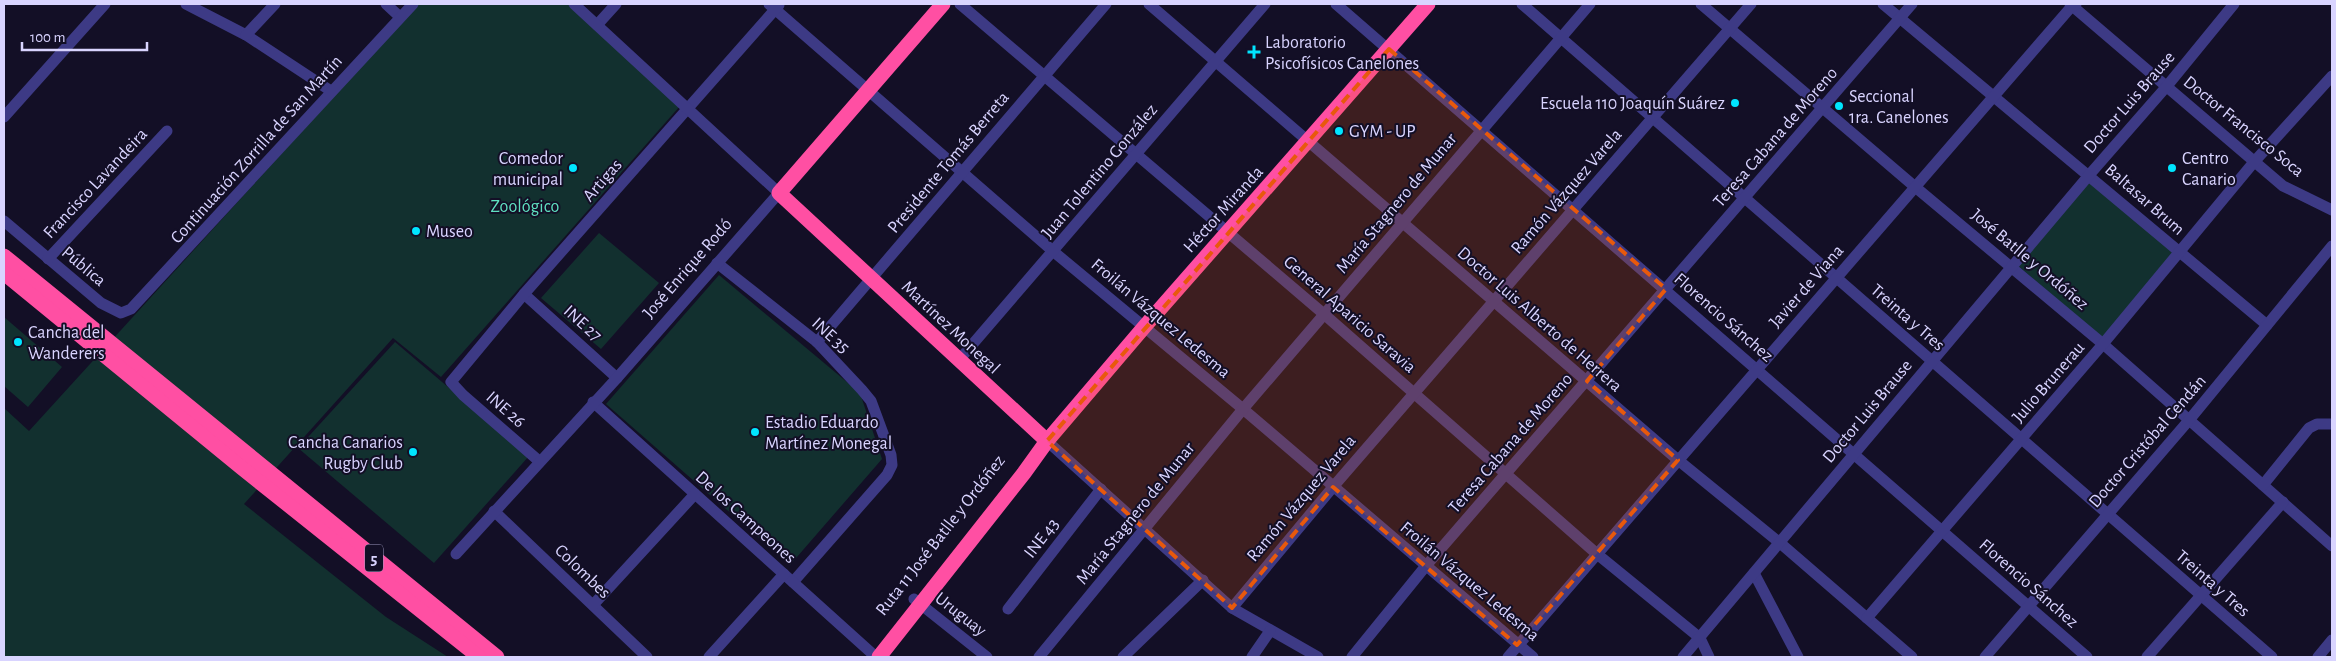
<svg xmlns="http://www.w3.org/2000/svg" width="2336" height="661" font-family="'Alegreya Sans',sans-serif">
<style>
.green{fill:#12302f}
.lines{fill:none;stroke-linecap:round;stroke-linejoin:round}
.minor{stroke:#3d3a85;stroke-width:11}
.highway{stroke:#ff4fa3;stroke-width:15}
.marked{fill:#e8590c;fill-opacity:0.2;stroke:#e8590c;stroke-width:4;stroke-dasharray:10 6;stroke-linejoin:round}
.poi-dot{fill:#00e5ff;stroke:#130f26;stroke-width:2}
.labels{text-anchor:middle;stroke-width:4;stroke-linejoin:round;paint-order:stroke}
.shield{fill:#130f26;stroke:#9e99be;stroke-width:1}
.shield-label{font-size:16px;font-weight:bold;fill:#d9d4ff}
.poi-label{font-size:18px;fill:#d9d4ff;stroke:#130f26;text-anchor:start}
.street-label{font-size:18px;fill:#d9d4ff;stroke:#130f26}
.park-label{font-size:18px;fill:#5fe0c0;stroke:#130f26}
</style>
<rect width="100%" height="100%" fill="#130f26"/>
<!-- green -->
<g class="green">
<polygon points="418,4 568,4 680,106 441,377 393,338 244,504 386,617 448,657 4,657 4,408 29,431"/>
<polygon points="2089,179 2176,253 2103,338 2017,265"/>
<polygon points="599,233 659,283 601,349 541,298"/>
<polygon points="719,275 860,393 882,459 790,565 606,404"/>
<polygon points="4,317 62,367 28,407 4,386"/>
<polygon points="395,342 529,456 434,563 298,448"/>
</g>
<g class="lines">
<!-- minor -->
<g class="minor">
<polyline points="186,4 246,35 331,91"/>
<polyline points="386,4 400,17"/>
<polyline points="769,4 1054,252 1243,409 1533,657"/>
<polyline points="960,4 1325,315 1597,554 1700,638 1709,657"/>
<polyline points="1149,4 1678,460 1780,543 1912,657"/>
<polyline points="1336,4 2087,657"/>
<polyline points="1522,4 2272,657"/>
<polyline points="1701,4 1914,186 2103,344 2332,546"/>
<polyline points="1883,4 2267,325"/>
<polyline points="2070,4 2283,186 2332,210"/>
<polyline points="597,25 616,4"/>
<polyline points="246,35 275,4"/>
<polyline points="4,117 105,4"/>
<polyline points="4,221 101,303 121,313 131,309 413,4"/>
<polyline points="48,259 167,131"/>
<polyline points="717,263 817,342 862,390 871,401 891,455 892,465 887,475 793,582"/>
<polyline points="524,294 617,378"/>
<polyline points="817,342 1106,4"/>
<polyline points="959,360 1265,4"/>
<polyline points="593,402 876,657"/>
<polyline points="1047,441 1232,608 1318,657"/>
<polyline points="539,461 463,395 451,382 524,294 779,5"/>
<polyline points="2263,485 2309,428 2317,424 2332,424"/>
<polyline points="494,511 647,657"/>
<polyline points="456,554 617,378 779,193 574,4"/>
<polyline points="1754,573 1798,657"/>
<polyline points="914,599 987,657"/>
<polyline points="593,605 695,494"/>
<polyline points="1232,608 1333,487 1751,4"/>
<polyline points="1008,609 1101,489"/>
<polyline points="1867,618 2103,344 2254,162 2332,76"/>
<polyline points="709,657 784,574"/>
<polyline points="1039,657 1243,409 1590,4"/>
<polyline points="1123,657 1203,580"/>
<polyline points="1252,657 1270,631"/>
<polyline points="1352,657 1425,567 1912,4"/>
<polyline points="1508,657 2072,6 2076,4"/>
<polyline points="1683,657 2090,174 2167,86 2234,4"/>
<polyline points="1985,657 2190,419 2332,246"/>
<polyline points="2147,657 2283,502"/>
<polyline points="2318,657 2332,640"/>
</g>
<!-- highway -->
<g class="highway">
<polyline points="943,4 779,193 1047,441"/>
<polyline points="4,256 497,657"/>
<polyline points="4,273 242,468 479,657"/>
<polyline points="879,657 1024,473 1047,441 1145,326 1428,4"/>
</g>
</g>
<!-- marked area -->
<path class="marked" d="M 1389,49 L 1666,289 L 1587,381 L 1678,460 L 1517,645 L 1333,487 L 1232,608 L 1047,441 Z"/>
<!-- markers -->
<g class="poi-dot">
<path d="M1251.5 44.5h5v5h5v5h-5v5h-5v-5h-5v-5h5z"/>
<circle cx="1735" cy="103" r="5"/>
<circle cx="1839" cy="106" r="5"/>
<circle cx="1339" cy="131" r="5"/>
<circle cx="573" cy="168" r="5"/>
<circle cx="2172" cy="168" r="5"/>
<circle cx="416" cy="231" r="5"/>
<circle cx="18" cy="342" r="5"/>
<circle cx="755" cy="432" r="5"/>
<circle cx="413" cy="452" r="5"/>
</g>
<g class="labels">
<!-- shield labels -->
<rect class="shield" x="365" y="544.5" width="18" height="27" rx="4"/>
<g class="shield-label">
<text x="374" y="564">5</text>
</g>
<!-- poi labels -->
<g class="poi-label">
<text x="1265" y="48">Laboratorio<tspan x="1265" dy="21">Psicofísicos Canelones</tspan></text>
<text x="1849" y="102">Seccional<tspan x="1849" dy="21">1ra. Canelones</tspan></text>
<text x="1725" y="109" text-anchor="end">Escuela 110 Joaquín Suárez</text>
<text x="1349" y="137">GYM - UP</text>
<text x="563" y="164" text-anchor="end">Comedor<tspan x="563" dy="21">municipal</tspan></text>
<text x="2182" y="164">Centro<tspan x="2182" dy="21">Canario</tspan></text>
<text x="426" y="237">Museo</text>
<text x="28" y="338">Cancha del<tspan x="28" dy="21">Wanderers</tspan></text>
<text x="765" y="428">Estadio Eduardo<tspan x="765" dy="21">Martínez Monegal</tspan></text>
<text x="403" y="448" text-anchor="end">Cancha Canarios<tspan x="403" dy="21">Rugby Club</tspan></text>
</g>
<!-- street labels -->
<g class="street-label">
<text transform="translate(2129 102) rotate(-49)" y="6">Doctor Luis Brause</text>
<text transform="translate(2244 126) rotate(39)" y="6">Doctor Francisco Soca</text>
<text transform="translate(1775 137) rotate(-49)" y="6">Teresa Cabana de Moreno</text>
<text transform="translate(256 149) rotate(-48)" y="6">Continuación Zorrilla de San Martín</text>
<text transform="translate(948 162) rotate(-50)" y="6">Presidente Tomás Berreta</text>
<text transform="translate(1099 171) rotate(-50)" y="6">Juan Tolentino González</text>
<text transform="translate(602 180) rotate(-49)" y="6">Artigas</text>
<text transform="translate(95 183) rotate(-47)" y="6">Francisco Lavandeira</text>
<text transform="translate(1566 191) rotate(-49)" y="6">Ramón Vázquez Varela</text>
<text transform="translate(2145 199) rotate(41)" y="6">Baltasar Brum</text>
<text transform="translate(1396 203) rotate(-50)" y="6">María Stagnero de Munar</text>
<text transform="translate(1223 209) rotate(-48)" y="6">Héctor Miranda</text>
<text transform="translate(2030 259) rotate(40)" y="6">José Batlle y Ordóñez</text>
<text transform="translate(84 266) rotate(40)" y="6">Pública</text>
<text transform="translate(687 268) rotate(-49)" y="6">José Enrique Rodó</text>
<text transform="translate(1806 286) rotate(-49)" y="6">Javier de Viana</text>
<text transform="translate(1350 314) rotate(41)" y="6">General Aparicio Saravia</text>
<text transform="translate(1724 317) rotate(41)" y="6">Florencio Sánchez</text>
<text transform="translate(1908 317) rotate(41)" y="6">Treinta y Tres</text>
<text transform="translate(1161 318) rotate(40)" y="6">Froilán Vázquez Ledesma</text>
<text transform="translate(1540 319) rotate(41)" y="6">Doctor Luis Alberto de Herrera</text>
<text transform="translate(583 323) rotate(42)" y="6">INE 27</text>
<text transform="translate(951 327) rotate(43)" y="6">Martínez Monegal</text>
<text transform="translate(831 335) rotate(42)" y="6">INE 35</text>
<text transform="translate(2048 382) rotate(-49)" y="6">Julio Brunerau</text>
<text transform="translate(506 409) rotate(41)" y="6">INE 26</text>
<text transform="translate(1867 411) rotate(-50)" y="6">Doctor Luis Brause</text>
<text transform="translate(2147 441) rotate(-49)" y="6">Doctor Cristóbal Cendán</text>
<text transform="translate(1510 443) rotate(-49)" y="6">Teresa Cabana de Moreno</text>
<text transform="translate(1301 498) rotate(-50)" y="6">Ramón Vázquez Varela</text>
<text transform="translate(1135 513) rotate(-51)" y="6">María Stagnero de Munar</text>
<text transform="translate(746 517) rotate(42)" y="6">De los Campeones</text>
<text transform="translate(940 535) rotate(-52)" y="6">Ruta 11 José Batlle y Ordóñez</text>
<text transform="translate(1041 538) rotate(-52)" y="6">INE 43</text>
<text transform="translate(583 571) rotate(44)" y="6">Colombes</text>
<text transform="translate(1470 581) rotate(40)" y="6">Froilán Vázquez Ledesma</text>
<text transform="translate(2029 583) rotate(41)" y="6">Florencio Sánchez</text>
<text transform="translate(2213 583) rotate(41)" y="6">Treinta y Tres</text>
<text transform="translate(961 614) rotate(38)" y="6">Uruguay</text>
</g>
<!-- park labels -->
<g class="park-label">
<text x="525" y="212">Zoológico</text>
</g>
</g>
<!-- border -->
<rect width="2336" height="661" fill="none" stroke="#d9d4ff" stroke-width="10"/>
<!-- scale -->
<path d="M22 42v8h125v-8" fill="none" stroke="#d9d4ff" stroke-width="2.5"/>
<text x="30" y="42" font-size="15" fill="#d9d4ff" stroke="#130f26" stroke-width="4" paint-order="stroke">100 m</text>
</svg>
